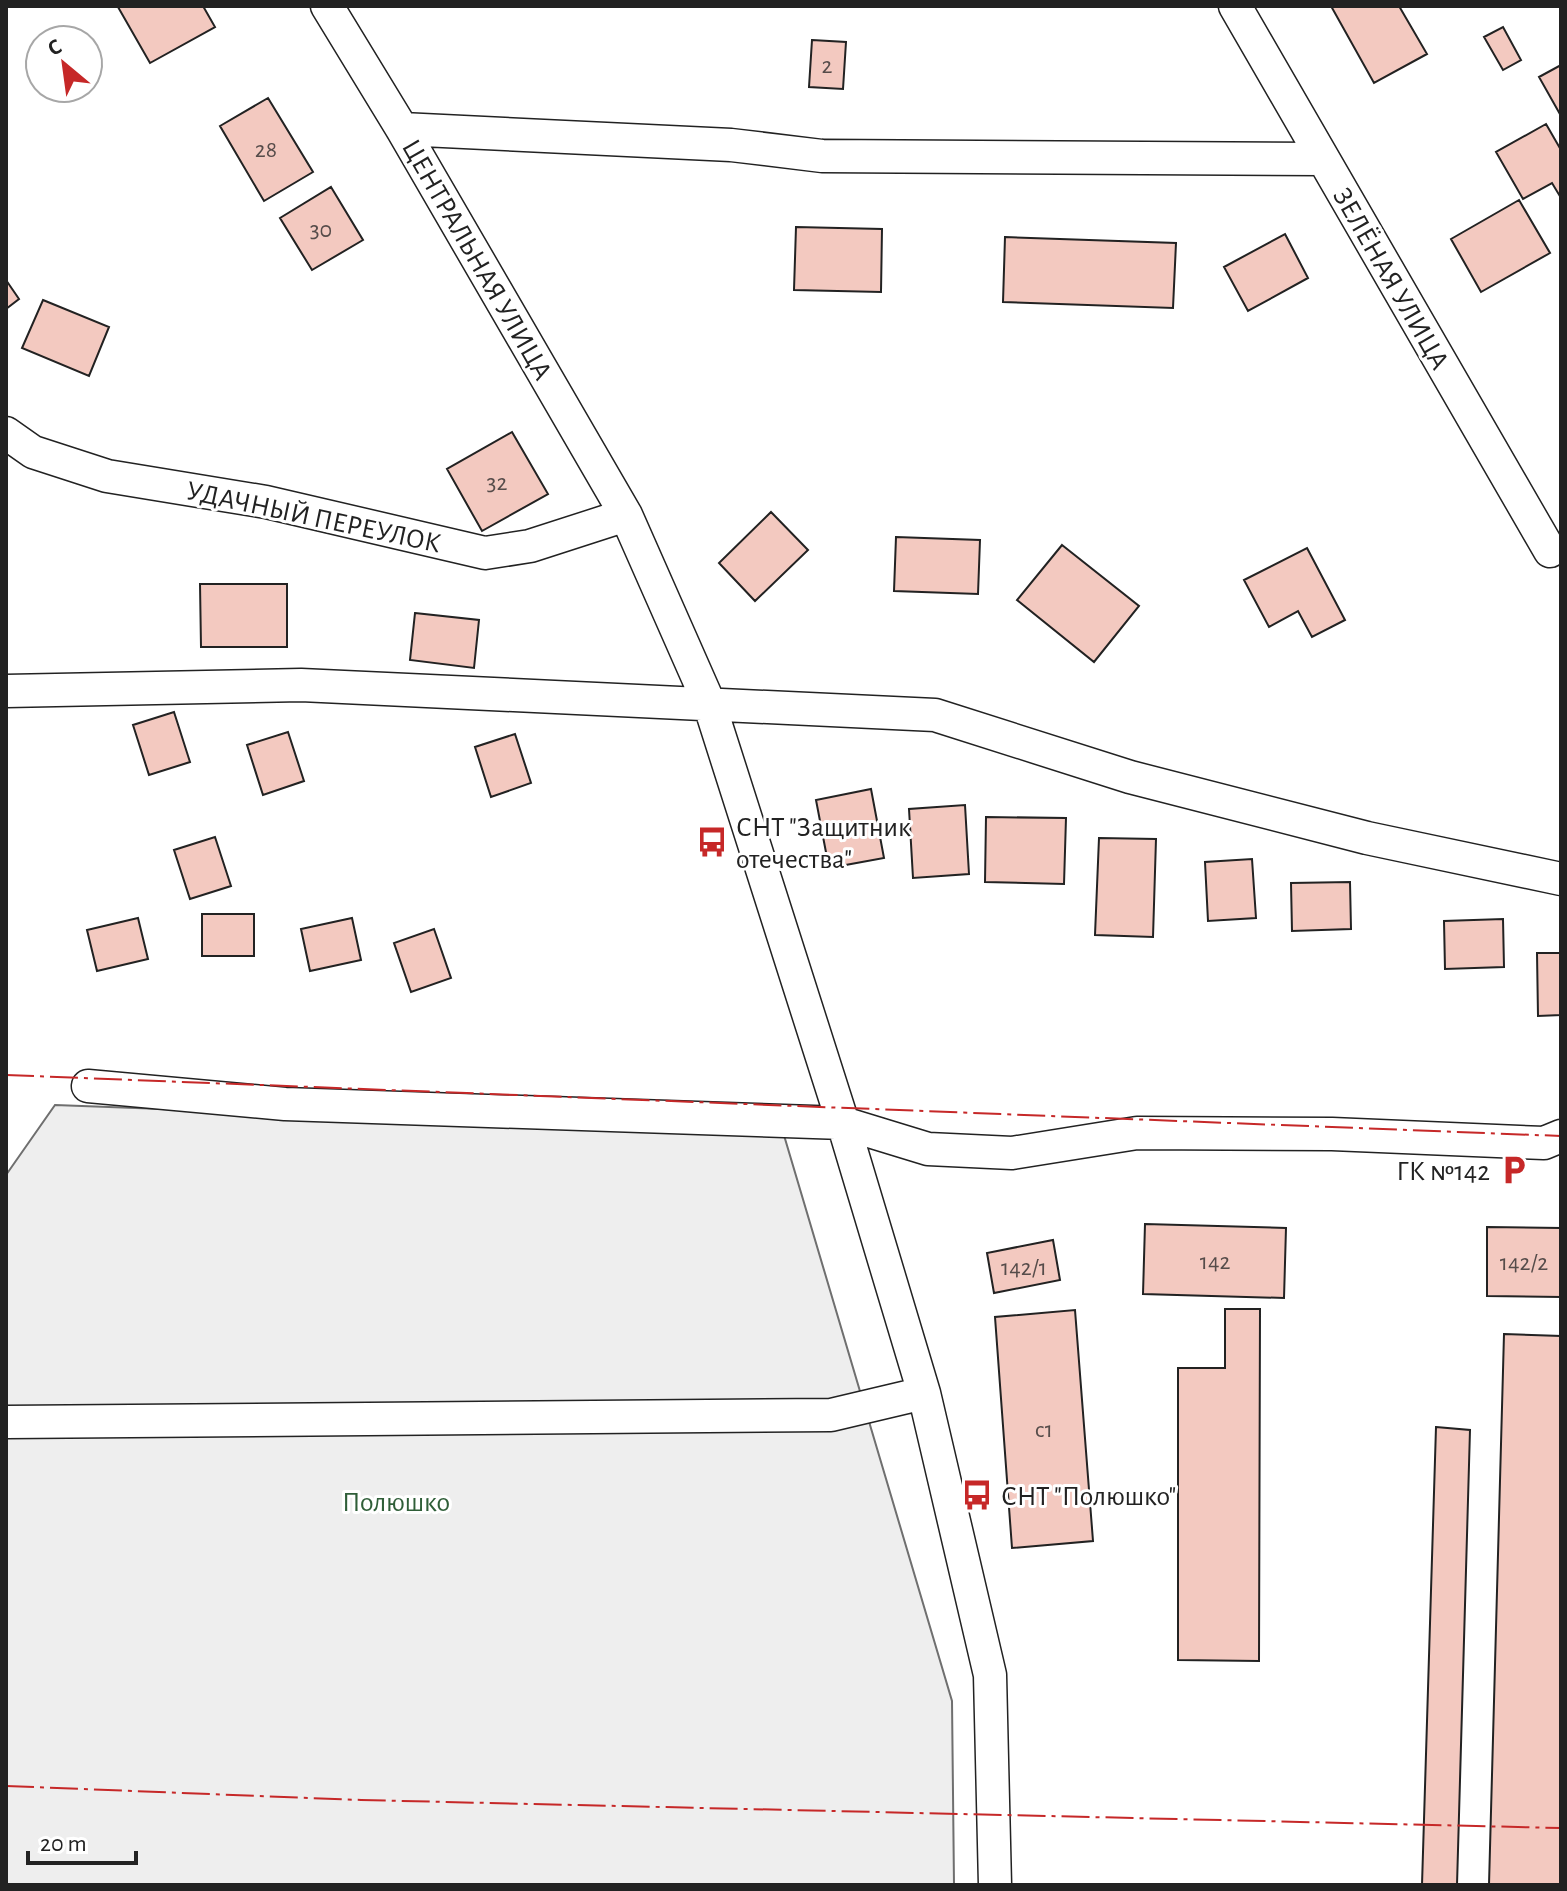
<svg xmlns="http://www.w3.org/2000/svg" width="1567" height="1891" font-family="'Alegreya Sans',sans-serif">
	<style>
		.green { fill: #eee; stroke: #6f6f6f; stroke-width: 2 }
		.building { fill: #f3c9c0; stroke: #222; stroke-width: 2 }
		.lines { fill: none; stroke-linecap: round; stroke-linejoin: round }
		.minor-casing { stroke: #222; stroke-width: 35 }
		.minor { stroke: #fff; stroke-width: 32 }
		.power { stroke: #c62828; stroke-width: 2; stroke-dasharray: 28 6 4 6; stroke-linecap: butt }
		.labels { text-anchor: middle; stroke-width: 6; stroke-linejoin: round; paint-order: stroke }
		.number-label { font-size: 24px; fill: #564c4a }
		.street-label { font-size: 28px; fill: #222; stroke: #fff }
		.poi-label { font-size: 28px; fill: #222; stroke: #fff; text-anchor: start }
		.park-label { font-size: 28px; fill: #2f5e38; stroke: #fff }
	</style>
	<rect width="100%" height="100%" fill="#fff"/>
	<path class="green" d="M55,1105L783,1132L952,1701L954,1885H6V1175Z"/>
	<path class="building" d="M203,6L215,27L150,63L118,7Z
		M1331,6H1399L1427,54L1374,83Z
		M1503,27L1521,60L1503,70L1484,37Z
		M812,40L846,42L843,89L809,87Z
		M1561,65V116L1539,77Z
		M268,98L313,172L264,201L220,126Z
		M1546,124L1561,150V198L1552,183L1523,199L1496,152Z
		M331,187L363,240L312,270L280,218Z
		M1519,200L1550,253L1481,292L1451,239Z
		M796,227L882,229L881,292L794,290Z
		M1285,234L1308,278L1248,311L1224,267Z
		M1005,237L1176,243L1173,308L1003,302Z
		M6,280L19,299L6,309Z
		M43,300L109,327L89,376L22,348Z
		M512,432L548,494L482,531L447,469Z
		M771,512L808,550L755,601L719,563Z
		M896,537L980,540L978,594L894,591Z
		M1062,545L1139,606L1094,662L1017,600Z
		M1307,548L1345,620L1312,637L1298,611L1269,627L1244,580Z
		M200,584H287V647H201Z
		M415,613L479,620L474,668L410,660Z
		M174,712L190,762L149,775L133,725Z
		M288,732L304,781L263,795L247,745Z
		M515,734L531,783L491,797L475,747Z
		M871,789L884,858L829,868L816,800Z
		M965,805L969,874L913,878L909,809Z
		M986,817L1066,818L1064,884L985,882Z
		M215,837L231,886L190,899L174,850Z
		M1099,838L1156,839L1153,937L1095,935Z
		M1252,859L1256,918L1208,921L1205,862Z
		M1350,882L1351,929L1292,931L1291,883Z
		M202,914H254V956H202Z
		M138,918L148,959L97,971L87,930Z
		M352,918L361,960L310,971L301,929Z
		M1503,919L1504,967L1445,969L1444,921Z
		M434,929L451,978L411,992L394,943Z
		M1537,953H1561V1015L1538,1016Z
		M1145,1224L1286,1228L1284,1298L1143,1294Z
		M1487,1227L1561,1228V1297L1487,1296Z
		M1053,1240L1060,1280L994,1293L987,1253Z
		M1225,1309H1260L1259,1661L1178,1660V1368H1225Z
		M1075,1310L1093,1541L1012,1548L995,1317Z
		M1504,1334L1561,1336V1885H1489Z
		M1436,1427L1470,1430L1457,1885H1422Z"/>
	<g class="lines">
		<g class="minor-casing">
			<path id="minor" d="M327,6L402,129L626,515L709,703L843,1123L924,1393L990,1675L995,1885
				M1235,6L1550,551
				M402,129L731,145L822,156L1323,159
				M6,433L33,452L107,476L266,502L485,553L530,546L626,515
				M6,691L301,685L935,715L1130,777L1367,838L1561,879
				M88,1086L285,1104L843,1123L928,1149L1012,1153L1137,1133L1332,1134L1544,1143L1561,1136
				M6,1422L831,1415L924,1393"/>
		</g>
		<use href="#minor" class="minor"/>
		<path class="power" d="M6,1075L1561,1136
			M6,1786L361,1800L1561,1828"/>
	</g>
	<defs>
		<g id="bus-bare" transform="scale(2.4)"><path d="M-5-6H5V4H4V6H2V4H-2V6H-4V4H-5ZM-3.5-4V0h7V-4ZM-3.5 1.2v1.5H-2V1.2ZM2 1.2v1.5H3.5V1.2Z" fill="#c62828" stroke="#fff" stroke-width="2.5" paint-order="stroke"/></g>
		<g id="parking-bare" transform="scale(2.4)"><path d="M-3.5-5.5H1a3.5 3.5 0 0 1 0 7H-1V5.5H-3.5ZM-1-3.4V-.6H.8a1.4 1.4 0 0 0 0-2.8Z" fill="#c62828" stroke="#fff" stroke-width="2.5" paint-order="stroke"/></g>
	</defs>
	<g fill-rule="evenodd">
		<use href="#bus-bare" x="712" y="842"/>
		<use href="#parking-bare" x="1514" y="1170"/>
		<use href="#bus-bare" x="977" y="1495"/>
	</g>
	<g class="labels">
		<g class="number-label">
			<text x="827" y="73">2</text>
			<text x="266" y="157">28</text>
			<text x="321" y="237">30</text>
			<text x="497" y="490">32</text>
			<text x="1215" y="1269">142</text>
			<text x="1524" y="1270">142/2</text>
			<text x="1024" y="1275">142/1</text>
			<text x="1044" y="1437">с1</text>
		</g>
		<g class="street-label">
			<text transform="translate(478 259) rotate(60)" y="10">ЦЕНТРАЛЬНАЯ УЛИЦА</text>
			<text transform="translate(1392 278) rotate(60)" y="10">ЗЕЛЁНАЯ УЛИЦА</text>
			<text transform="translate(314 516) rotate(12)" y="10">УДАЧНЫЙ ПЕРЕУЛОК</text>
		</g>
		<g class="poi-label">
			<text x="736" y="836">СНТ "Защитник<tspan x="736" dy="32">отечества"</tspan></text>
			<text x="1490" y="1180" text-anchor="end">ГК №142</text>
			<text x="1001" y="1505">СНТ "Полюшко"</text>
		</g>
		<g class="park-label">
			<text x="396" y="1511">Полюшко</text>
		</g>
	</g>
	<rect width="1567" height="1891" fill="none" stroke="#222222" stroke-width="16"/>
	<g transform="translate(64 64) rotate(331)"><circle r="38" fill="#ffffff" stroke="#a7a7a7" stroke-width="2"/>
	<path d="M0-6L14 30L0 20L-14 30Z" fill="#c62828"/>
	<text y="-12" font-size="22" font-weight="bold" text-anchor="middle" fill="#222222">С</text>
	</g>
	<path d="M28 1851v12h108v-12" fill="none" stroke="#222222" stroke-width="4"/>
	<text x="40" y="1851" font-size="24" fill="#222222" stroke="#ffffff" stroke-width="6" paint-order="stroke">20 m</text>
</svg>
